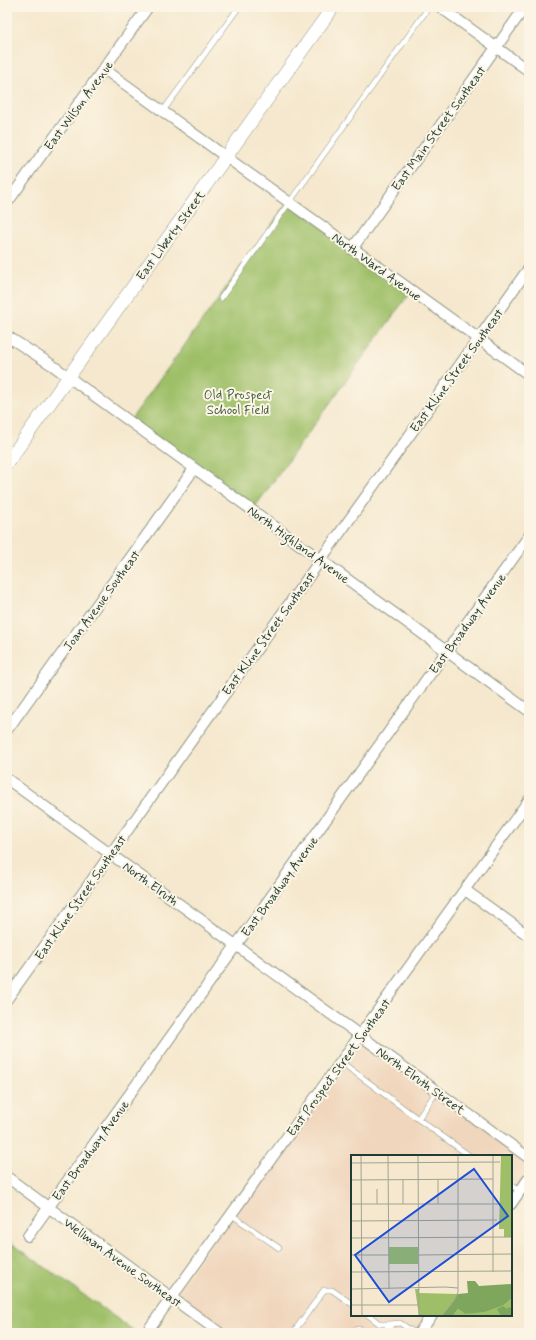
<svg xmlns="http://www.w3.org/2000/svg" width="536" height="1340" font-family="Mynerve,sans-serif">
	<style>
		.built { fill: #f0d6bc }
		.green { fill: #9ebf68; stroke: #5e7e4e }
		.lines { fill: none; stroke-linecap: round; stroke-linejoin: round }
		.service-casing { stroke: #8a9281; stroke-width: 6 }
		.minor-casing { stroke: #8a9281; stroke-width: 12 }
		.tertiary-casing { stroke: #8a9281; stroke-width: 14 }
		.service { stroke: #fff; stroke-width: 5 }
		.minor { stroke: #fff; stroke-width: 10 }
		.tertiary { stroke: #fff; stroke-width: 13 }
		.labels { text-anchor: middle; stroke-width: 4; stroke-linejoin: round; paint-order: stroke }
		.street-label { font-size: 13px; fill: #1f3d34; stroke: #fcf5e5 }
		.park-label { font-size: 13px; fill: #3f5e41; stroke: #fcf5e5 }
		.inset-road { fill: none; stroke: #9fa490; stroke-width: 1 }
		.view { fill: #1d4ed8; fill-opacity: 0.15; stroke: #1d4ed8; stroke-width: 2 }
		.inset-edge { fill: none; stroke: #1f3d34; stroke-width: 2 }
	</style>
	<rect width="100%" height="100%" fill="#fcf5e5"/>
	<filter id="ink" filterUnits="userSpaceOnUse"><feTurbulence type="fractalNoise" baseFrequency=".025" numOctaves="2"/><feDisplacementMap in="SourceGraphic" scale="8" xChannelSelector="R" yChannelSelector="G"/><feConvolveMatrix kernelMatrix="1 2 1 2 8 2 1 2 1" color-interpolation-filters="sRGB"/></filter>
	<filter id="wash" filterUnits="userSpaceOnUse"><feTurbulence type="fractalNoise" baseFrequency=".012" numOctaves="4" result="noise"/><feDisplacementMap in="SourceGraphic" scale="16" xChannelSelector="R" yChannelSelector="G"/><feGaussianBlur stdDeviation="0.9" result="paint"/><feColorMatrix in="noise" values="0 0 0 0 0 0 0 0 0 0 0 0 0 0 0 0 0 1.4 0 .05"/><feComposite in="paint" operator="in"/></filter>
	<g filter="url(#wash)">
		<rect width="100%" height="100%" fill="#f5e8ce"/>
		<path class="built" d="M360,1035L529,1158V1178L511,1204V1156H352V1315H432L419,1333H220L172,1298Z"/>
		<path class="green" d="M288,202L411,291L252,511L129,422Z
			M7,1240L137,1333H7Z"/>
	</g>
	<g filter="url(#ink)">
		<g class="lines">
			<g class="service-casing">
				<path id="service" d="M163,111L239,7
					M221,298L429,7
					M341,1062L418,1119L437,1091
					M418,1119L470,1156
					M511,1185L520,1191
					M232,1215L279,1248
					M368,1315L380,1324H390
					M293,1333L324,1290H332L352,1304
					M352,1333L354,1330L361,1329L366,1333
					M384,1333L390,1324
					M391,1333L390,1324L400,1323L415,1333"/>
			</g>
			<g class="minor-casing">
				<path id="minor" d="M440,7L529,71
					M104,69L529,375
					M7,203L148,7
					M352,249L525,7
					M7,336L52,365L529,711
					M7,730L194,469
					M7,779L529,1158
					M465,890L529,936
					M7,999L529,268
					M7,1177L220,1333
					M511,1204L529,1178
					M28,1236L529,536
					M146,1333L529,800
					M419,1333L432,1315"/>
			</g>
			<g class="tertiary-casing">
				<path id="tertiary" d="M7,463L333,7"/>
			</g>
			<use href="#service" class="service"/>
			<use href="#minor" class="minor"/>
			<use href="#tertiary" class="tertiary"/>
		</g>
	</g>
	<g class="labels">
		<g class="street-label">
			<text transform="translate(78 105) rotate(-54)" y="5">East Wilson Avenue</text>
			<text transform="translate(438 128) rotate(-54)" y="5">East Main Street Southeast</text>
			<text transform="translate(170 235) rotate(-54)" y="5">East Liberty Street</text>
			<text transform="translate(377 266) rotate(36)" y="5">North Ward Avenue</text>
			<text transform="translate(456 370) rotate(-54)" y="5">East Kline Street Southeast</text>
			<text transform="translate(299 544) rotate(36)" y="5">North Highland Avenue</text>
			<text transform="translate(101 600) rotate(-54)" y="5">Joan Avenue Southeast</text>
			<text transform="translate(467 623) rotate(-54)" y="5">East Broadway Avenue</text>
			<text transform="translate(268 633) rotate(-54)" y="5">East Kline Street Southeast</text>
			<text transform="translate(151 883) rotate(36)" y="5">North Elruth</text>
			<text transform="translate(279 886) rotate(-54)" y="5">East Broadway Avenue</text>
			<text transform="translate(80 897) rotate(-55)" y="5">East Kline Street Southeast</text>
			<text transform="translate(338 1067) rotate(-54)" y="5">East Prospect Street Southeast</text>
			<text transform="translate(421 1080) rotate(36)" y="5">North Elruth Street</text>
			<text transform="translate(90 1150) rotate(-54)" y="5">East Broadway Avenue</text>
			<text transform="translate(123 1262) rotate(36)" y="5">Wellman Avenue Southeast</text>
		</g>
		<g class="park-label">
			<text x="238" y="399">Old Prospect<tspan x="238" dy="15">School Field</tspan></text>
		</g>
	</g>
	<g transform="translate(351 1155)">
		<rect width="161" height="161" fill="#f5e8ce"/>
		<path d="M150,0H161V87V82H153V74H148ZM38,92H67V109H38ZM64,134H68V138L107,139L91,161H68ZM161,143V161H102L107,154L114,159L153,150Z" fill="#9ebf68"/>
		<path d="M116,126H124L128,131L161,129V143L153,150L133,157L114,159L107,154L102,161H91L107,139L117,138ZM152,151L156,154L158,152L161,154V161H150L146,154Z" fill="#7ea65c"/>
		<path class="inset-road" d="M10,0L11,161M37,0L38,134M67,0L68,161M0,8L149,7M0,25L142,24M52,25V49M0,49H149M26,49V34M87,49V25M0,66L146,65M0,83L161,82M0,100H38M67,100L161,99M0,117L161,116M142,117V0M0,134L94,132L107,133M0,150H68M91,161L103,146L107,137V0"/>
		<path class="view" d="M123,14L157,61L38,147L4,100Z"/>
		<rect width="161" height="161" class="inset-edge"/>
	</g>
	<rect width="536" height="1340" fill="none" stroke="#fcf5e5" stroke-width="24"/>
</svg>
